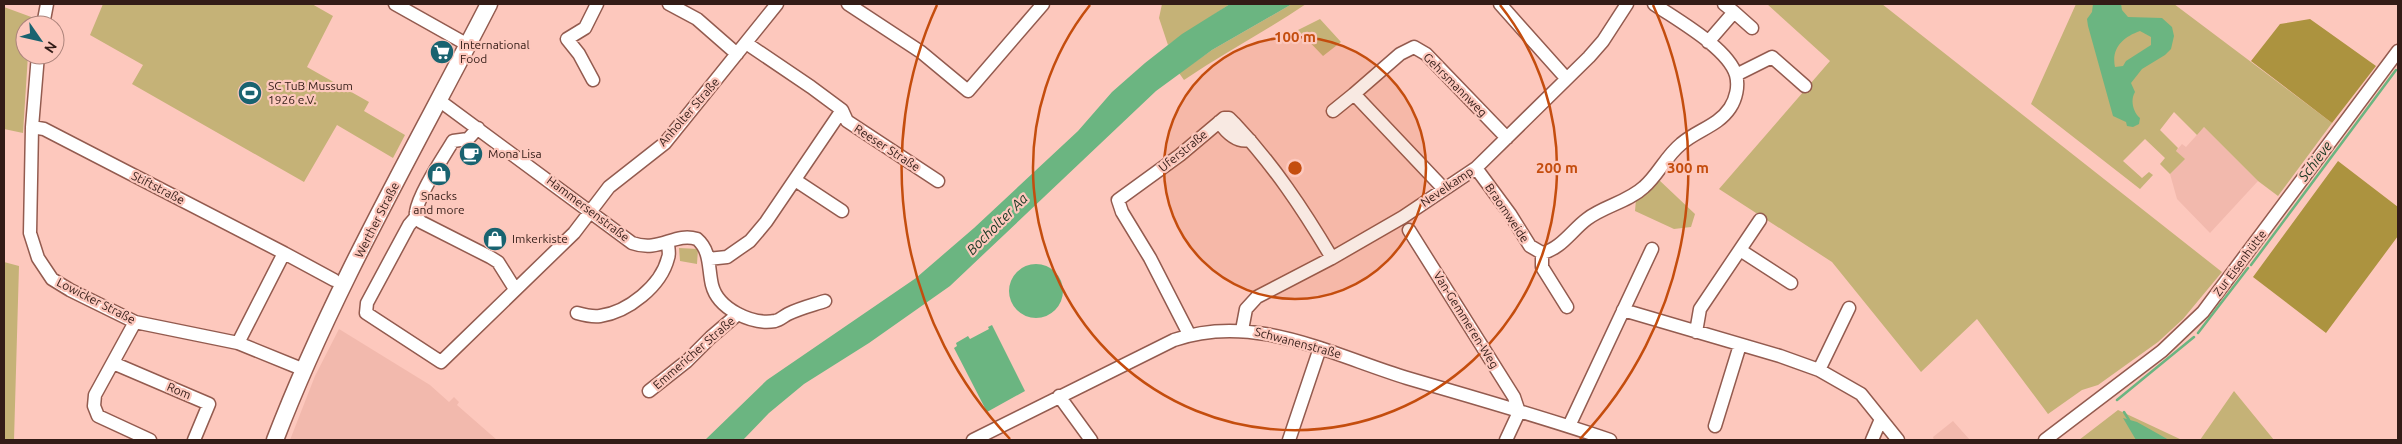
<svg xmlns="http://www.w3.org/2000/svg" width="2402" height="444" font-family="Ubuntu,sans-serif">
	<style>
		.built { fill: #f2b9ad }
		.green { fill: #c5b277 }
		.forest { fill: #ac933f }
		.water { fill: #6bb581; fill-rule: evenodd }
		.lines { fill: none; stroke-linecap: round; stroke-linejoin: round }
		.stream { stroke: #6bb581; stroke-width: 2.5 }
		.minor-casing { stroke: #935b4f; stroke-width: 15 }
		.major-casing { stroke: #935b4f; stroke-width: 19 }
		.minor { stroke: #fff; stroke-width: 12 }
		.major { stroke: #fff; stroke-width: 16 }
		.ring { fill: none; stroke: #c44d0e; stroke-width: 2.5 }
		.labels { text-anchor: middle; stroke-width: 4.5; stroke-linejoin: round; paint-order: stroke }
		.poi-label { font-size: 12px; fill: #331c17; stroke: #fdc8bd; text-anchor: start }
		.street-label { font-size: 12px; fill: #331c17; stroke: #fdc8bd }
		.water-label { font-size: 14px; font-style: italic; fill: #153520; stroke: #fdc8bd }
		.centre { fill: #c44d0e; stroke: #fdc8bd; stroke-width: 2.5 }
		.ring-label { font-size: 15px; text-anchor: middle; font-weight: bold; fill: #c44d0e; stroke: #fdc8bd; stroke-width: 4.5; stroke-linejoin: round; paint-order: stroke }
	</style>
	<rect width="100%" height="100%" fill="#fdc8bd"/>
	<path class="built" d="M2204,127L2258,181L2210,233L2177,199L2170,174L2184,159L2176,151L2182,144L2186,147Z
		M339,329L430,385L449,402L454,397L459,402L457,405L497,440H290L315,376Z
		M1953,421L1970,440H1934L1933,437Z"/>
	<path class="green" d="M103,4H312L333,16L307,67L369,102L364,111L405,135L393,158L337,125L304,182L132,84L143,65L90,35Z
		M1162,4H1230L1168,45L1159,18Z
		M1292,4H1306C1266,31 1224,53 1184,80L1179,73L1212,50Z
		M1767,4H1882L2222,272L2183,319L2158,342L2098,385L2082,390L2048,414L1977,319L1921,372L1832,262L1719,189L1830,61Z
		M2076,4H2174L2332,123L2278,196L2258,181L2204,127L2197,135L2174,112L2160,130L2178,148L2176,151L2185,159L2170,174L2160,164L2165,158L2145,139L2123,161L2142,178L2149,172L2153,175L2140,189L2031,104Z
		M4,7L34,18L33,25H25V55H28L23,133L4,129Z
		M1320,19L1341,42L1323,56L1298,30Z
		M1658,179L1695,214L1691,227L1674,229L1635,211L1636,199Z
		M679,248L698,249L697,264L680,261Z
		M4,262L19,266L14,440H4Z
		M2234,391L2274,440H2200Z
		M2118,410L2182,440H2079Z"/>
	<path class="forest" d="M2310,19L2376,66L2332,123L2251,61L2280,24Z
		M2338,161L2398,207V236L2326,333L2253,277Z"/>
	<path class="water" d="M1230,4H1292L1212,50L1156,91L950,286L869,343L804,384L769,413L743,440H705L767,380L916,278L974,228L1078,131L1112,92L1145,63L1182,34Z
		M2093,4H2121L2122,10L2128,17L2162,18L2172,27L2174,36L2171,49L2165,55L2142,69L2131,83L2135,92C2130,100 2133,112 2140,118L2139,124L2133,127L2127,126L2126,122L2113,116L2088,26L2087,19L2092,12ZM2140,31L2151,37V45L2126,61L2123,66L2115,67C2111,48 2123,37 2140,31Z
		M1009 291a27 27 0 1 1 54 0a27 27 0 1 1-54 0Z
		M992,325L1025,391L987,412L954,348L957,346L956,343L968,336L970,339L989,329L988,327Z
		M2123,418L2137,422L2169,440H2136Z"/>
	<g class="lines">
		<path class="stream" d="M2251,265L2396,70
			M2198,333L2248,268
			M2117,400L2194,337
			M2124,412L2129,420"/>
		<g class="minor-casing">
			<path id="minor" d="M395,4L468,45
				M669,4L697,19L737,54
				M848,4L921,52L968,91L1043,4
				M1500,4L1566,78
				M1724,4L1734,12
				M43,25L47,4
				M1708,42L1734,12L1752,28
				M38,55L32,127L30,233L38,258L52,279L70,290L135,322L238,343L302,369
				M1736,75L1772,57L1805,86
				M593,80L579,54L567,39L585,28L597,4
				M440,101L632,243C660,253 674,232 697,239C711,251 708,268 712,285C718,309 752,325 775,321C780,320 784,316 788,314C800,308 813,305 825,301
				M842,110L847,121L938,181
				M1333,111L1354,94
				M1219,122C1226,132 1237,143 1250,140
				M32,127L44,129L284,253L238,343
				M478,128L468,139L453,141C443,158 419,193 416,212C415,217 418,219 421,222L490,257L498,262L515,289
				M1476,168L1510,214L1530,246L1542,253C1561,249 1572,230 1587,219C1604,206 1628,202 1644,187C1658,175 1666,156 1681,144C1697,130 1718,126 1730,108C1736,99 1739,86 1736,75C1728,48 1677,20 1654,4
				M795,180L842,211
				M1444,189L1354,94L1400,54L1414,47L1426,54L1507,138
				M416,217L409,225L367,303L366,313L441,362L574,233L609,187L665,143L777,4
				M1409,230L1514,397L1519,412
				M1740,250L1791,283
				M284,253L334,280
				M1542,253V267L1567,307
				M708,259L727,257L750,241L766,222L842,110L811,87L746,43
				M1623,310L1780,356L1819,370L1861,394L1898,440
				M577,313C584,315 593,317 600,316C628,312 661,286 668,258C670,254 668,248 668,243
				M135,322L95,395L94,406L98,416L150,440
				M1242,330L1246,309L1257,297L1332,258L1403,217L1476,168L1589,57L1603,41L1627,4
				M1696,332L1700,309L1760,220
				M1189,334L1150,258L1122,212L1118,200L1180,155L1224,118H1229L1234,123C1273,164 1303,209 1332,258
				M113,363L209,404L194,440
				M1819,370L1849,308
				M649,391L687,361L711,337L738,314
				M1059,396L1091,440
				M1569,426L1652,249
				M1715,426L1740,345
				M973,440L1174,340C1254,312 1332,355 1407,378C1475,398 1543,417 1610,440
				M1289,440L1320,348
				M1506,440L1519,412
				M1872,440L1881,419
				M2045,440L2162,351L2203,312L2398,51"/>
		</g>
		<g class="major-casing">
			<path id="major" d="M275,440C333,289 415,148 489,4"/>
		</g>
		<use href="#minor" class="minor"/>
		<use href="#major" class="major"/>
	</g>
	<circle cx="1295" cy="168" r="131" fill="#c44d0e" fill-opacity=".12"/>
	<g class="ring">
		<circle cx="1295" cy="168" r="131"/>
		<path d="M1500 5A262 262 0 1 1 1090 5"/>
		<path d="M1010 439A393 393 0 0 1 937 5M1653 5A393 393 0 0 1 1580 439"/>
	</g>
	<defs>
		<g id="supermarket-disc" transform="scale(1.25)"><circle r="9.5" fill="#196370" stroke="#fdc8bd"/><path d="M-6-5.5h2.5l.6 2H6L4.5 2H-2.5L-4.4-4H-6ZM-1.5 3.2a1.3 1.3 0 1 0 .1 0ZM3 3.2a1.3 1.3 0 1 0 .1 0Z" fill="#fff"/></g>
		<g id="stadium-disc" transform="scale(1.25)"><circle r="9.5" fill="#196370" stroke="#fdc8bd"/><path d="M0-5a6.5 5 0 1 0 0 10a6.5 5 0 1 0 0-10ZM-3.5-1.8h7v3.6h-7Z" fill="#fff"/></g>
		<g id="cafe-disc" transform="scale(1.25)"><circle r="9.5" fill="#196370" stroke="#fdc8bd"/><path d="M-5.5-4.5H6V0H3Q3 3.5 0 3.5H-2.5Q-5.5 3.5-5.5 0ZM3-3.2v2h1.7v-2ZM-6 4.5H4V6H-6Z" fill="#fff"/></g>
		<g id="shop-disc" transform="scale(1.25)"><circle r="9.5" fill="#196370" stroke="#fdc8bd"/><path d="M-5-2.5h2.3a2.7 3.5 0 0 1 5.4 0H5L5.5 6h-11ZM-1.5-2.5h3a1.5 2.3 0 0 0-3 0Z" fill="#fff"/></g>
	</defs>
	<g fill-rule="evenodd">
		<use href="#supermarket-disc" x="442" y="52"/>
		<use href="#stadium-disc" x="250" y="93"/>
		<use href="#cafe-disc" x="471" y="154"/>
		<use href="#shop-disc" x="439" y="174"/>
		<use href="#shop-disc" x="495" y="239"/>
	</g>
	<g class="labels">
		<g class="poi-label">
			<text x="460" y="49">International<tspan x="460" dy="14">Food</tspan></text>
			<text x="268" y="90">SC TuB Mussum<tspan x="268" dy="14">1926 e.V.</tspan></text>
			<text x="488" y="158">Mona Lisa</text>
			<text x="439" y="200" text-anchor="middle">Snacks<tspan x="439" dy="14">and more</tspan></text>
			<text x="512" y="243">Imkerkiste</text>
		</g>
		<g class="street-label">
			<text transform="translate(1455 85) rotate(45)" y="4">Gehrsmannweg</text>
			<text transform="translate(689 112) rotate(-49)" y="4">Anholter Straße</text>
			<text transform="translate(887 148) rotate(33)" y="4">Reeser Straße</text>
			<text transform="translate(1183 151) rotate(-39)" y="4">Uferstraße</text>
			<text transform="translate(1447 187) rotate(-34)" y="4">Nevelkamp</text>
			<text transform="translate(158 188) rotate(27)" y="4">Stiftstraße</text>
			<text transform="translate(588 209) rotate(37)" y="4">Hammersenstraße</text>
			<text transform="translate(1507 213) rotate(56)" y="4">Braomweide</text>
			<text transform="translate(377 220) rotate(-63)" y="4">Werther Straße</text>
			<text transform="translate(2240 263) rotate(-53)" y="4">Zur Eisenhütte</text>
			<text transform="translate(96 301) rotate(27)" y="4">Lowicker Straße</text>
			<text transform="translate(1466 320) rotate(58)" y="4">Van-Gemmeren-Weg</text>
			<text transform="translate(1298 343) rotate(15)" y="4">Schwanenstraße</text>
			<text transform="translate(694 353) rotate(-41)" y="4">Emmericher Straße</text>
			<text transform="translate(179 391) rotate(23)" y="4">Rom</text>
		</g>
		<g class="water-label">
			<text transform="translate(2315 161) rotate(-53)" y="5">Schieve</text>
			<text transform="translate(997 224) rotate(-45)" y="5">Bocholter Aa</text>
		</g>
	</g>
	<circle cx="1295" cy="168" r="8" class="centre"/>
	<g class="ring-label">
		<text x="1295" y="42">100 m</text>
		<text x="1557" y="173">200 m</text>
		<text x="1688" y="173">300 m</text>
	</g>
	<rect width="2402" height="444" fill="none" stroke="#331c17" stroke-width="10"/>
	<g transform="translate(40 40) rotate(124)"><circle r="24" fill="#fdc8bd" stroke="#ac837b"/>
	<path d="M0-4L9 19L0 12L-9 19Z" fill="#196370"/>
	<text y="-8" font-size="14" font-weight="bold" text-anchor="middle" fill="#331c17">N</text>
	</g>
</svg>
